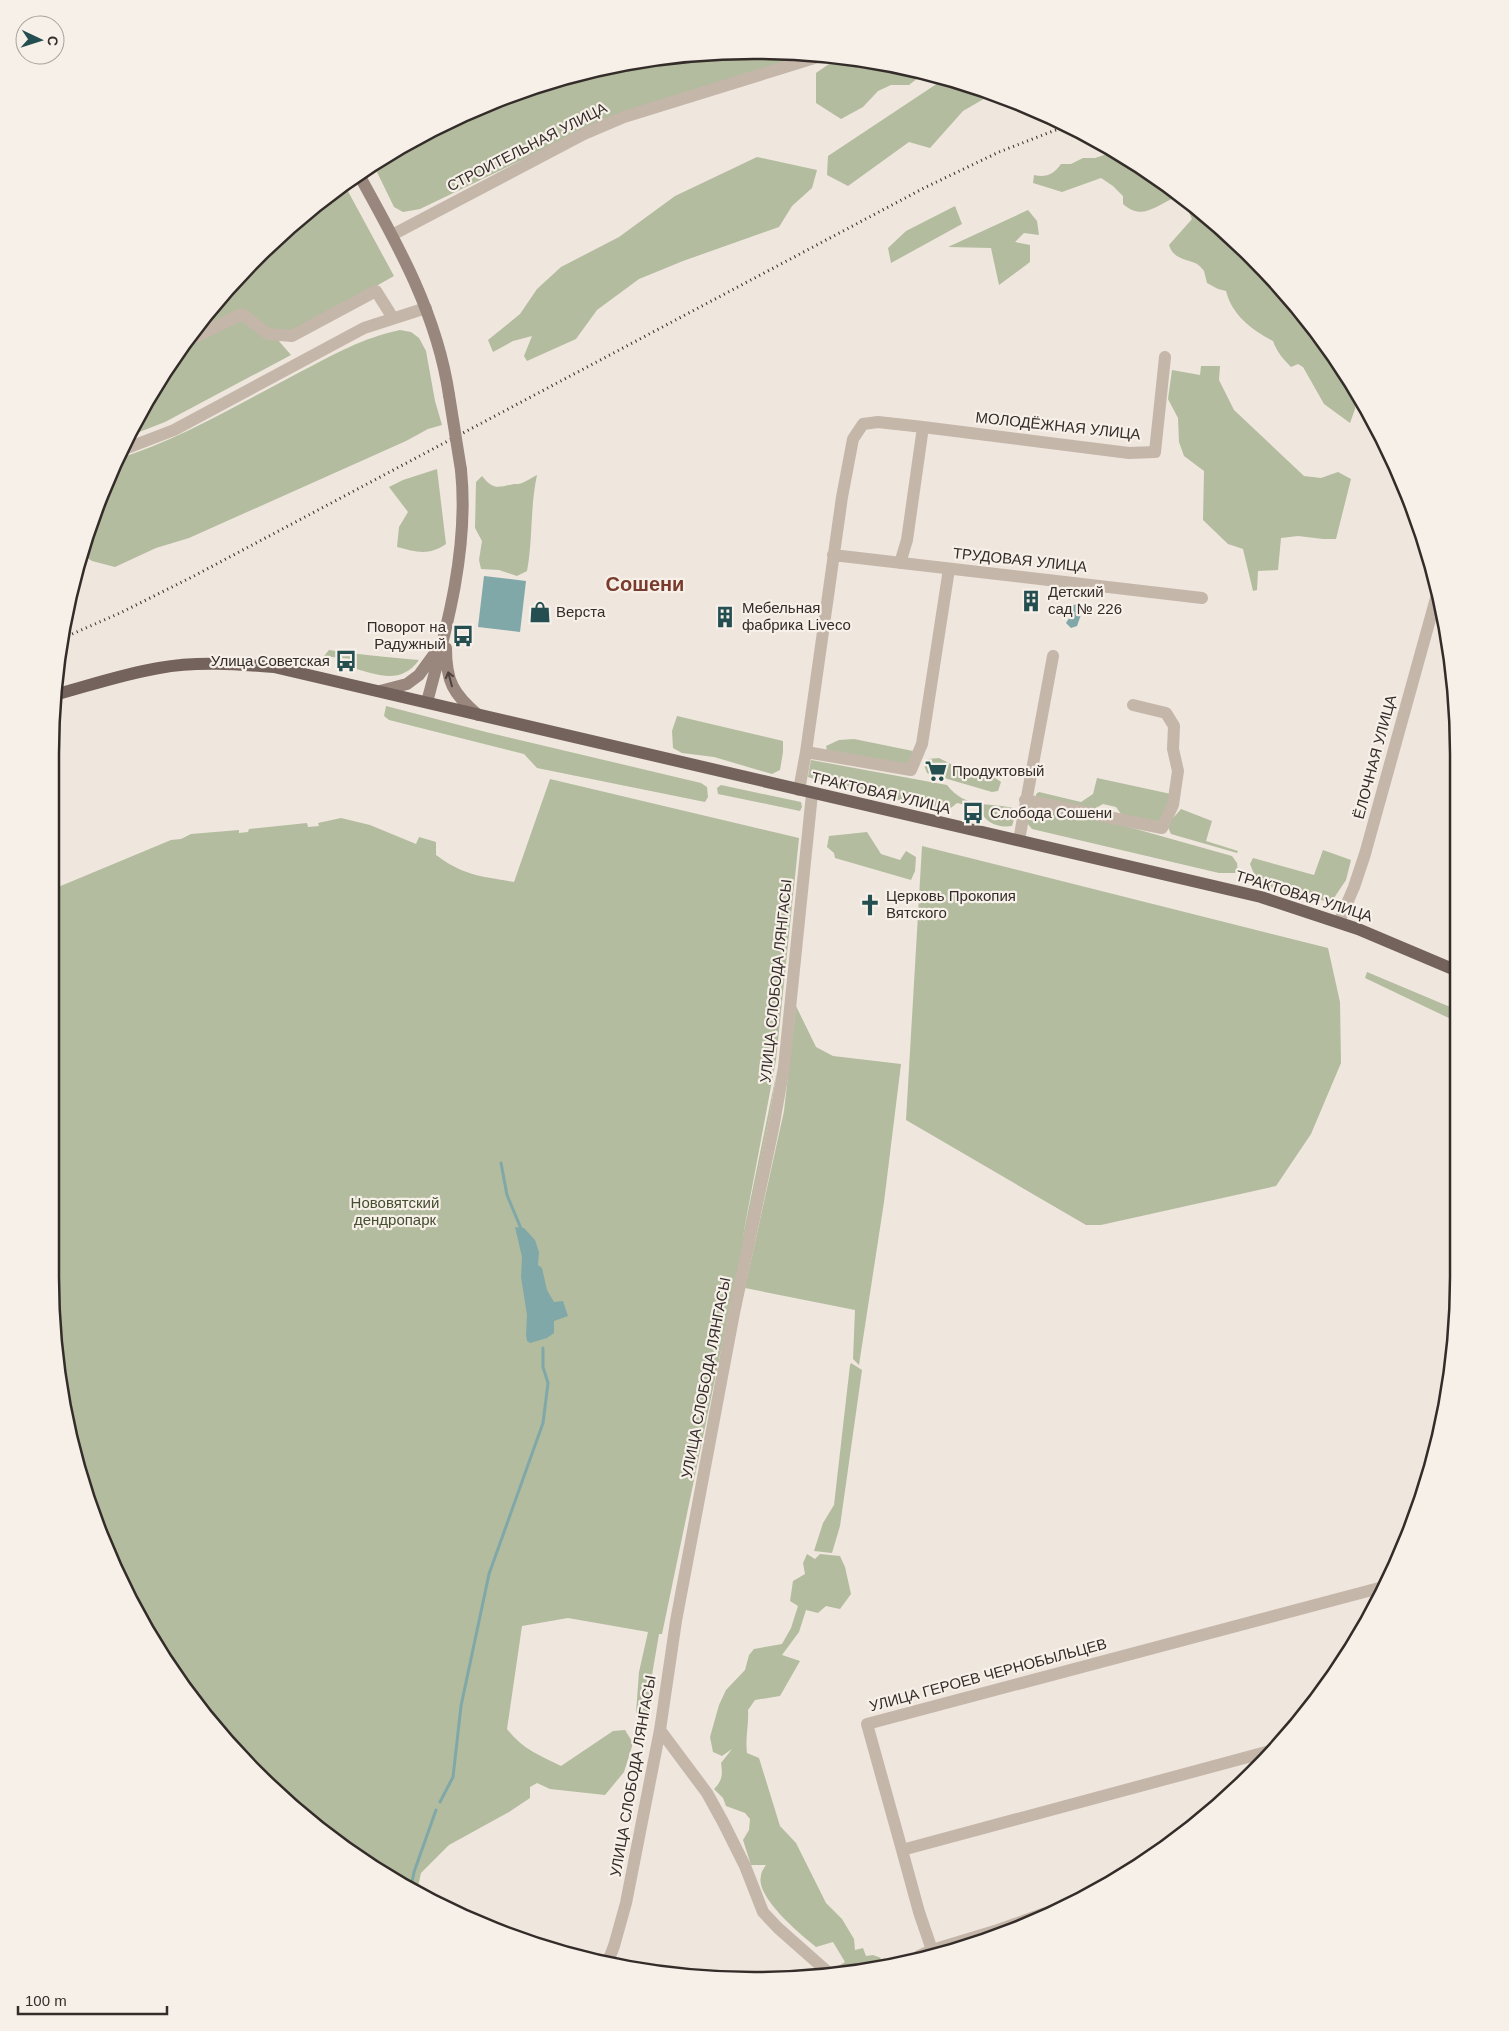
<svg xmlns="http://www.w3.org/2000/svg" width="1509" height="2031" font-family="Helvetica,sans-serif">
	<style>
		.green { fill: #b3bc9f }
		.water { fill: #80a8a8 }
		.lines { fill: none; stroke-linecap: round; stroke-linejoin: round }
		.stream { stroke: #80a8a8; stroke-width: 3 }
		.minor { stroke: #c5b6aa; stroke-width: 12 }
		.tertiary { stroke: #c5b6aa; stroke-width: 12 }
		.secondary { stroke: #99867c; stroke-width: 12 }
		.primary { stroke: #74635c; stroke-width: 12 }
		.rail { stroke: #342c29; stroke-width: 3; stroke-dasharray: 1 4; stroke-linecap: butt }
		.secondary-bridge { stroke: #99867c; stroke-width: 12 }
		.oneway { stroke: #4d423e }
		.labels { text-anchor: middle; stroke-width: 4.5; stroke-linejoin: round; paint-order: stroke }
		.street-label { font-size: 15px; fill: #342c29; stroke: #f7f0e9 }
		.poi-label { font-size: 15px; fill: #342c29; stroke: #f7f0e9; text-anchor: start }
		.park-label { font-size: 15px; fill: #444f30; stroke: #f7f0e9 }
		.district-label { font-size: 20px; font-weight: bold; fill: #793c2c; stroke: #f7f0e9 }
		.rim { fill: none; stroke: #342c29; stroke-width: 2.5 }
	</style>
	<rect width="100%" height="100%" fill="#efe6dd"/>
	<path class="green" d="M709,51L813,55L616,115L420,209L403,212L394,207L374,166L443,123L572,74Z
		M860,59L923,74L909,85H891L878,91L863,107L841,119L816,103V73L829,64Z
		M947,80L981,87L994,93L963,111L930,148L909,142L848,186L827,175L828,156L938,83Z
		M1116,151L1219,225L1314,326L1356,400L1355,409L1350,423L1324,404L1303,367L1298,364L1291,367C1283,359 1277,352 1273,341C1252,330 1232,315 1226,291L1218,289L1207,283L1204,271C1202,268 1198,264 1195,263C1184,259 1173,258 1169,245L1192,219L1186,206L1174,198C1155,206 1142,221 1123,204V196L1113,186L1101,178L1062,192L1033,183L1034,175C1046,178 1054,174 1061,164H1071L1083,158H1095Z
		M757,157L817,170L812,188L792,206L779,227L683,261L639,279L597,310L576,339L527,361L524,356L532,336L513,341L493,352L488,340L520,314L537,289L561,267L619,237L675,196Z
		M344,184L394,276L300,329L272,333L291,355L165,422L129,436L169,363L256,257L326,195Z
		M955,206L962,224L891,263L888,248L906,231Z
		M1028,210L1037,221L1039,235L1024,233L1015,242L1030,245V262L999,285L991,248L948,247Z
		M400,330L411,332L419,338L426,351L435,401L442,425L428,429L406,441L189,538L156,548L115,567L92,561L80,553L104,485L117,459C182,439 242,402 302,371C337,353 360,339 400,330Z
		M1201,366H1220L1219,380L1234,410L1304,476L1321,478L1338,472L1351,479L1336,539H1323L1298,536L1281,538L1278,570L1258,571L1257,590L1253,591L1243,549L1228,544L1203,520L1204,471L1184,456L1179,442L1178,418L1168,399L1172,370L1200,375Z
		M437,469L446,544C429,556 416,552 397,547L399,527L408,512L389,487L403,480Z
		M537,475C530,507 533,539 527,571L517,576L499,570L481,569L479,560L482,541L475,528L476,482L482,476C494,491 498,487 514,484C516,484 521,484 522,483C527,481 531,478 537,475Z
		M329,650C359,655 389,657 419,660C399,687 375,673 348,667L350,659L324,656Z
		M386,706L486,732L701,783L707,787L708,797L705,802L537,768L524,754L389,720L384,716Z
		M677,716L783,741V752L780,770L772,774L714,757L682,753L673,748L672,731Z
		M854,739L913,751L907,766L828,755L826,746L839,740Z
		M939,758L974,776C986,774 991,774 1001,782L998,791L992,792L927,773L924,765L928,759Z
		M811,760L947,785C966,809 987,802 1013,808L1015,816L1012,826C997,828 985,823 979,808L957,803L946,812C916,805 887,797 857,788C841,784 825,783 808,777Z
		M1097,778L1171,794L1164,821L1154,823L1121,814L1116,807L1103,804L1094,809L1036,798V794L1039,792L1081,802L1093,794Z
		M550,779L799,838L776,1060L742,1241L777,1070L768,1124L662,1634H659L652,1675L649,1713L644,1717L636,1713L639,1672L648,1632L568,1618L522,1626L507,1729C521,1748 540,1756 561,1766L613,1731L625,1730L633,1743L624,1772L605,1795L550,1789L537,1783L530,1787V1798L509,1812L449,1845L421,1873L417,1891L290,1806L196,1706L145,1629L74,1459L50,1276L51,890L171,840L181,839L191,834L239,830V833L248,832L249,829L307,823L308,827L319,826L318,823L341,818L370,825L416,844L419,837L436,842V855C464,876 481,876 514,882Z
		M721,785L801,802L802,807L800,811L718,794L717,788Z
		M1181,809L1212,821L1206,841L1238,851L1237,853L1171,834L1167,825Z
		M1040,810L1060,811L1118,824L1232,856L1237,863L1238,873H1219L1032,829L1027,823L1028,814Z
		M867,832L881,854L900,860L906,851L916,857L915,871L911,880L835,858L834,853L827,847L829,836Z
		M922,846L1328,948L1340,1002L1341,1063L1311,1134L1276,1186L1101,1225H1086L906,1120Z
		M1323,850L1351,860L1346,880L1334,898L1325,901L1273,888L1257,881L1250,864L1253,858L1314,875Z
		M1367,972L1455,1009V1021L1365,978Z
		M796,1006L816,1047L833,1056L901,1064L884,1202L859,1365L853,1359L855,1310L745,1288L784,1111Z
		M851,1363L862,1370L840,1526L832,1553L814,1551L823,1523L834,1505L850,1365Z
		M807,1554L815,1559L820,1554L840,1556L845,1567L851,1594L840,1609L826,1606L818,1613L806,1610L799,1632L782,1655L800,1661L780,1696L755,1700L748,1710C749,1725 745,1738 747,1753L759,1758L780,1826L796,1843L826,1903L842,1919L854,1939L855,1950L863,1948L866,1956L873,1955L881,1958L876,1964L858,1968H835L845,1962L833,1942L816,1947C801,1935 755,1897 761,1876C761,1872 764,1868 766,1865H751L743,1840L749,1830L750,1819L745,1813L726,1806L723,1798L714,1789C722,1781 723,1775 721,1763L732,1749L722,1756L713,1752L710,1737L719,1705L726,1690L745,1670L749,1655L754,1649L782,1644L791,1628L798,1606L790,1601L793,1581L805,1574L803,1563Z"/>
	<path class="water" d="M484,576L526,581L520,632L478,627Z
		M1078,603L1083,609L1077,626L1071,628L1066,623L1073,612L1072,606Z
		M515,1227L524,1228L535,1240L539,1252L538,1265L542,1268L547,1290L554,1302L563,1301L568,1316L554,1321V1333L547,1338L530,1343L527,1341L526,1335L527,1315L521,1277L522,1257Z"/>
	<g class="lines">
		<path class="stream" d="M501,1163L507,1195L522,1231
			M440,1802L453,1777L461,1706L489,1574L543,1423L548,1383L543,1367V1348
			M411,1887L414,1872L436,1810"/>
		<path class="minor" d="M392,235L584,134L624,117L824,55
			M187,341L242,314L268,334L292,336L376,291L393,318
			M833,555L1202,598
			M900,563L907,540L923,427
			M806,752L842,497L853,439L863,424L878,422L923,427L1129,453L1155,452L1165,357
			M799,790L806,752L911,770L922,744L949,569
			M1025,800L1162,828L1173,805L1178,771L1173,749L1174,726L1166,713L1133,705
			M1019,840L1053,656
			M1339,922L1354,887L1365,854L1436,598
			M660,1730L707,1793L723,1822L745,1866L763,1912L778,1928L830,1974
			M1274,1750L902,1850L867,1724L1383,1587
			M902,1850L919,1912L932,1950
			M919,1956L932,1950L998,1930L1062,1907
			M607,1964L614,1946L626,1903L660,1730L676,1621L734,1313L773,1129L784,1067L812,794"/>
		<path class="tertiary" d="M122,450L174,430L364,328L426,308"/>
		<path class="secondary" d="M359,175C398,245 437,314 449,395
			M446,648C446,681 453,694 478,715
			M380,691L407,684L419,675L438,649
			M427,702C447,628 469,548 461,470"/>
		<path class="primary" d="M54,695C88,686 123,674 159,668C196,661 236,664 274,667L1261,897L1358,929L1455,970"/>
		<path class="rail" d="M63,638L120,613L192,577L924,188L999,152L1066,126"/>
		<path class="secondary-bridge" d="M449,395L461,470"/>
	</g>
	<defs><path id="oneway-shaft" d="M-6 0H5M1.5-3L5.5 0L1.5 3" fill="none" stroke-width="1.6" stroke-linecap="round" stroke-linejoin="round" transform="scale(1.25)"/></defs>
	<use class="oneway" href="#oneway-shaft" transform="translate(450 679) rotate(-105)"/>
	<defs>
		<g id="building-bare" transform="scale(1.725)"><path d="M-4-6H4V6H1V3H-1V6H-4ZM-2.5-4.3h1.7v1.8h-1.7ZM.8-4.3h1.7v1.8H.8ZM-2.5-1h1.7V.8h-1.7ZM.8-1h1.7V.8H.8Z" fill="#244e50" stroke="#f7f0e9" stroke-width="2.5" paint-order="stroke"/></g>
		<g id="shop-bare" transform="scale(1.725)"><path d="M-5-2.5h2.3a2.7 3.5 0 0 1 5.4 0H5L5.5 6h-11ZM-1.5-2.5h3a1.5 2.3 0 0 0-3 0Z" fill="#244e50" stroke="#f7f0e9" stroke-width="2.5" paint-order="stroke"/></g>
		<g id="bus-bare" transform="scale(1.725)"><path d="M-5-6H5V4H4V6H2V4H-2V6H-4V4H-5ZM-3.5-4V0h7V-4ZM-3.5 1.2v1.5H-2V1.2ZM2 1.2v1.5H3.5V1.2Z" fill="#244e50" stroke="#f7f0e9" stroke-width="2.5" paint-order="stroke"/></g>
		<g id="supermarket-bare" transform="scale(1.725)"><path d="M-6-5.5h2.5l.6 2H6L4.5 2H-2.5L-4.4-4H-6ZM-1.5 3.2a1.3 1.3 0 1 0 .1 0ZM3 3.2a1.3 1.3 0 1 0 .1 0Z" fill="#244e50" stroke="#f7f0e9" stroke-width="2.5" paint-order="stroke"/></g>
		<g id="church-bare" transform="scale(1.725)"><path d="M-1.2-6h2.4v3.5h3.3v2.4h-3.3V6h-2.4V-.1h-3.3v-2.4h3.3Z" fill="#244e50" stroke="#f7f0e9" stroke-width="2.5" paint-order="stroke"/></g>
	</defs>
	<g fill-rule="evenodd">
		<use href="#building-bare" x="1031" y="601"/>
		<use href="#shop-bare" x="540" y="612"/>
		<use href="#building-bare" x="725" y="617"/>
		<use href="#bus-bare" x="463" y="636"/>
		<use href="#bus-bare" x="346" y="661"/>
		<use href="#supermarket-bare" x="936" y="771"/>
		<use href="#bus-bare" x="973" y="813"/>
		<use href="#church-bare" x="870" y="905"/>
	</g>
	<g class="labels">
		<g class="street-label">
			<text transform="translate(527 147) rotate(-27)" y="5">СТРОИТЕЛЬНАЯ УЛИЦА</text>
			<text transform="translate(1058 426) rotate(6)" y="5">МОЛОДЁЖНАЯ УЛИЦА</text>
			<text transform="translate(1020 560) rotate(6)" y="5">ТРУДОВАЯ УЛИЦА</text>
			<text transform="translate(1375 757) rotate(-75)" y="5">ЁЛОЧНАЯ УЛИЦА</text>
			<text transform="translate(881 793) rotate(13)" y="5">ТРАКТОВАЯ УЛИЦА</text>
			<text transform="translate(1304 896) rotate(17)" y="5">ТРАКТОВАЯ УЛИЦА</text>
			<text transform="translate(776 981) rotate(-84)" y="5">УЛИЦА СЛОБОДА ЛЯНГАСЫ</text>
			<text transform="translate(706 1378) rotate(-79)" y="5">УЛИЦА СЛОБОДА ЛЯНГАСЫ</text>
			<text transform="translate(988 1675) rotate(-15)" y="5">УЛИЦА ГЕРОЕВ ЧЕРНОБЫЛЬЦЕВ</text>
			<text transform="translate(633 1776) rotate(-80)" y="5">УЛИЦА СЛОБОДА ЛЯНГАСЫ</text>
		</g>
		<g class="poi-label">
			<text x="1048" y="597">Детский<tspan x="1048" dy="17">сад № 226</tspan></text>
			<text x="742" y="613">Мебельная<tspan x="742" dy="17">фабрика Liveco</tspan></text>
			<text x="556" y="617">Верста</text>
			<text x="446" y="632" text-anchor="end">Поворот на<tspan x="446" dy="17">Радужный</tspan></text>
			<text x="330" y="666" text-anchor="end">Улица Советская</text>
			<text x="952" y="776">Продуктовый</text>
			<text x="990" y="818">Слобода Сошени</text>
			<text x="886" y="901">Церковь Прокопия<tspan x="886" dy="17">Вятского</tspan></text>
		</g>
		<g class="park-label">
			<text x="395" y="1208">Нововятский<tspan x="395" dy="17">дендропарк</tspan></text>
		</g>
		<g class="district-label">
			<text x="645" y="591">Сошени</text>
		</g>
	</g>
	<path d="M0 0H1509V2031H0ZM754 59H755A695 695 0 0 1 1450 754V1277A695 695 0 0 1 755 1972H754A695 695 0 0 1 59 1277V754A695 695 0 0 1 754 59Z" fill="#f7f0e9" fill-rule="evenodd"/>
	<path class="rim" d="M754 59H755A695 695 0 0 1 1450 754V1277A695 695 0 0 1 755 1972H754A695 695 0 0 1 59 1277V754A695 695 0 0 1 754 59Z"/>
	<g transform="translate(40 40) rotate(94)"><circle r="24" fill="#f7f0e9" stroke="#a9a29c"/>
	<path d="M0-4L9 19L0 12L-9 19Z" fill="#244e50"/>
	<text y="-8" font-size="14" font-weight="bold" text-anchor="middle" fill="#342c29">С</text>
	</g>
	<path d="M18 2006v8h149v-8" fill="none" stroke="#342c29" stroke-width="2.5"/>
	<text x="25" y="2006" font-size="15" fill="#342c29" stroke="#f7f0e9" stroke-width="4" paint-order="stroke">100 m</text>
</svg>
